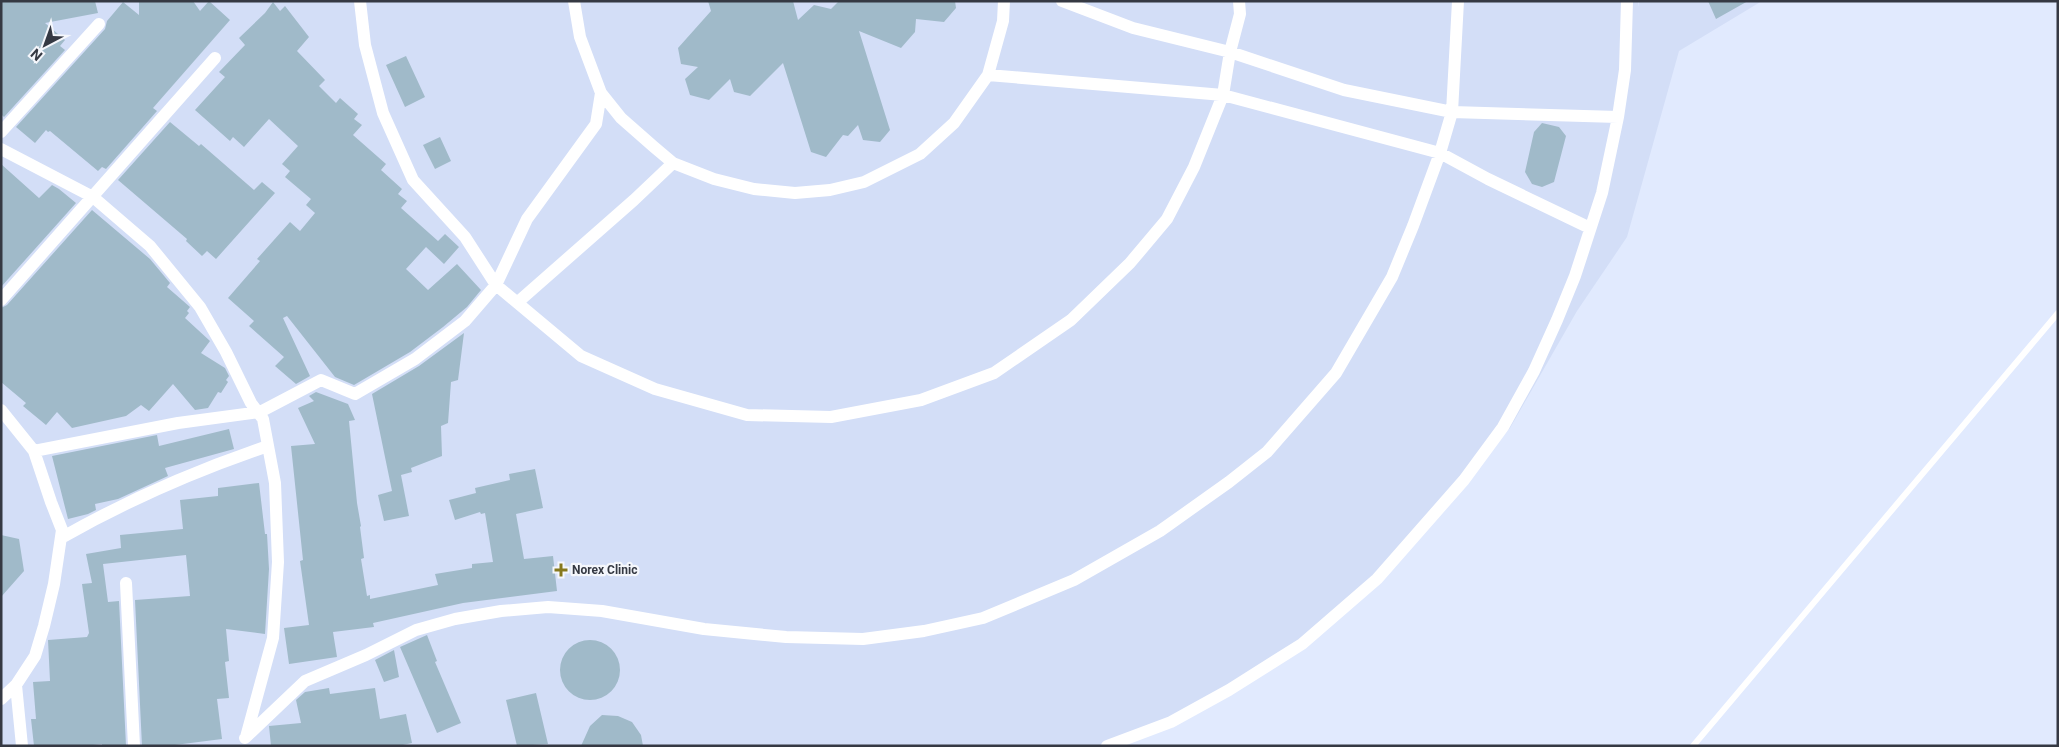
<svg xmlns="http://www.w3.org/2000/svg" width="2059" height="747" font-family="Roboto,sans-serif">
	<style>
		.built { fill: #d3def7 }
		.building { fill: #a0bac9 }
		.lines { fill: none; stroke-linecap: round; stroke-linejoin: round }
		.service { stroke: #fff; stroke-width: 6 }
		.minor { stroke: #fff; stroke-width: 12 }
		.poi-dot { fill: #86791e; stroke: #f5f7fc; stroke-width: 2 }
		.labels { text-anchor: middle; stroke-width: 4.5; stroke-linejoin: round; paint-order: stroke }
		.poi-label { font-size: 12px; font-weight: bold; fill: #353943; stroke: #f5f7fc; text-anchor: start }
	</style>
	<rect width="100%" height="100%" fill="#e1eafe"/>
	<path class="built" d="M1,1H1638L1639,7V1H1762L1679,51L1627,237L1577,311L1510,428L1398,559L1270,666L1120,746H1Z"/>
	<path class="building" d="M1,1H95L98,13L45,23L65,40L60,46L65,50L4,117L1,114Z
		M139,1H193L200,11L209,1L230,20L153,108L157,111L106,169L102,167L98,171L50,131L48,132L46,130L35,143L16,127L105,29L107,21L123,2L139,15Z
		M708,1H793L798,20L814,5L831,9L839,1H955L956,8L944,22L916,19L915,32L901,48L859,31L890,130L880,142L863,140L858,125L848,136L843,135L826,157L811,152L783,63L750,96L734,92L730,79L709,100L690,95L685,79L698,67L681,64L678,48L711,11Z
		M1708,1H1748L1716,19Z
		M273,2L280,11L285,6L309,37L297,51L325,80L319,86L336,103L340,98L358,114L354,119L362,125L353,135L386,164L381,170L402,189L398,194L407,201L401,208L438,241L445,234L459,247L444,264L426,247L406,269L428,290L457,264L481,290L467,307L443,327L410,352L354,385L335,377L287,316L283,318L310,376L296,384L275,366L284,357L249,326L254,321L228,298L260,261L257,259L290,222L300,231L315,213L306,205L311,199L285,177L290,171L282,164L298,146L269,119L244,147L233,137L230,141L195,110L225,77L219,72L245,45L239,38L265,13Z
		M406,56L425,97L405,107L386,65Z
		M170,122L199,146L201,144L254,190L262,182L275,193L216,259L207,251L202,256L186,241L187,239L118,180Z
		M1542,123L1559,127L1566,136L1554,182L1542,187L1532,184L1525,172L1534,132Z
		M440,137L451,161L435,169L423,145Z
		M1,164L39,198L52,185L59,189L76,203L1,287Z
		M92,210L150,259L170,283L167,287L190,307L187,311L189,313L185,318L210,341L201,353L225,368L229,376L226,380L228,382L221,393L218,392L208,408L195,410L173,384L149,411L141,405L126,416L72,428L57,412L46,425L23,406L26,403L1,382V308L7,305Z
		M464,333L458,380L451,382L448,423L441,426L442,456L411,468L412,472L401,475L409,516L384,521L378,495L392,491L372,394L419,366Z
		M316,392L348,404L355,420L349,421L357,503L361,526L360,527L364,558L361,559L367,596L370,595V599L438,585L435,574L472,568V564L493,562L485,513L481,514L480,512L455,520L449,500L476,493L475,488L510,480L509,474L535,469L543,508L516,514L524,559L553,556L557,591L463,603L373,623L374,627L333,632L337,657L289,664L284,628L309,625L300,561L303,560L291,446L315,444L298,408L314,401L309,396Z
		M229,429L234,449L165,468L168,476L118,499L95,504L96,510L88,514L68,519L52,456L157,435L159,446Z
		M259,483L265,534H267L269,569L265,634L226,629L229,661L225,662L229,698L217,699L222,739L167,746H142L135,600L190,596L186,555L103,564L108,602L119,601L126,746H102V744L84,746H34L31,719H36L33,682L50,681L48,640L87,637L89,633L82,584L92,583L86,554L121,548L120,535L183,529L180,500L218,496V488Z
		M1,535L19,539L24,571L1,597Z
		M427,635L437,661L435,662L461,723L437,733L400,647Z
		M560 670a30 30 0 1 1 60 0a30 30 0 1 1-60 0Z
		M394,650L399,677L384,682L375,660Z
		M329,688L330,694L375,688L380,719L406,714L412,743L398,746H271L269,726L301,723L296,700L305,692Z
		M536,693L548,744L517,746L506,700Z
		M602,715L618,716L632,722L641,735L643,746H581L590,726Z"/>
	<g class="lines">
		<path class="service" d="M1693,746L2058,313"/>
		<path class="minor" d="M360,1L365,45L383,113L413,180L465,237L496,285L581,356L655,389L747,415L831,417L921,400L994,373L1071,320L1130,263L1167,219L1194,167L1223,95L1230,52L1240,14L1239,1
			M574,1L580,37L601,93L621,118L654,147L673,163L714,179L754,189L795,193L830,190L864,182L920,154L954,123L988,75L1003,21L1004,1
			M1062,1L1133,28L1230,52L1344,90L1452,112L1618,117
			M988,75L1223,95L1440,153L1488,179L1590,228
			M1,132L99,24
			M1,149L93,197L150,246L200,307L226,352L251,403L263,419L275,483L278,562L273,638L246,737
			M1,300L215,58
			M518,302L634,200L673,163
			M1,410L34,451L51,502L62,530L54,584L44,626L35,656L16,685L1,699
			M34,451L178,423L260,412L321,380L355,394L415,359L465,321L496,285L527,219L596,124L601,93
			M61,538C126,501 197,470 268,446
			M126,583L134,746
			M16,685L22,746
			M245,738L305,681L366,655L416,630L455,619L501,611L548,607L602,611L704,629L786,637L863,639L924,631L983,618L1074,580L1160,531L1229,482L1267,452L1336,373L1392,277L1413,226L1440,153L1452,112L1458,1
			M1107,746L1171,722L1229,690L1302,644L1377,579L1464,480L1503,427L1534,371L1557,320L1575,276L1602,193L1618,117L1625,70L1627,1"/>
	</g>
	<path class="poi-dot" d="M558.5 562.5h5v5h5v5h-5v5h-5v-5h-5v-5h5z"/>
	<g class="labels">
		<g class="poi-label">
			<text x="572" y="574">Norex Clinic</text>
		</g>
	</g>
	<rect width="2059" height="747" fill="none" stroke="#353943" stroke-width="5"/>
	<g transform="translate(45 45) rotate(221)" stroke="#f5f7fc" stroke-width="4" paint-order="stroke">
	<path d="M0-4L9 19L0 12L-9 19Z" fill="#353943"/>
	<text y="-8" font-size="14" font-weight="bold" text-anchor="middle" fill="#353943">N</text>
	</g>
</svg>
